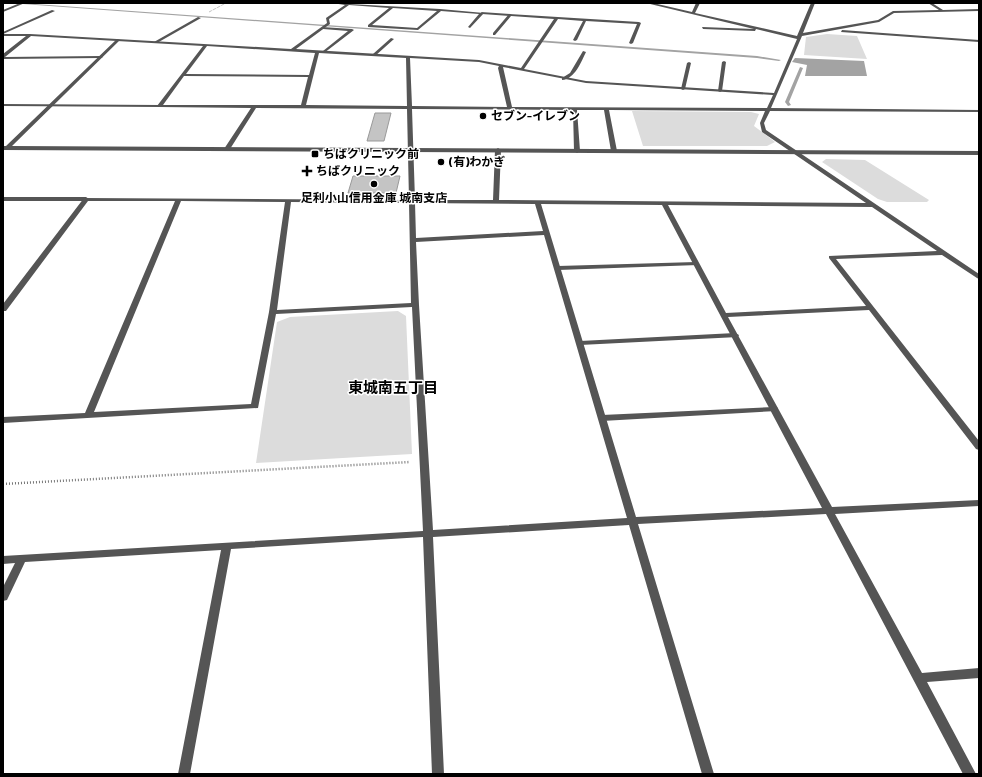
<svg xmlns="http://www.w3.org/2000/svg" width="982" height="777" font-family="Barlow,'Noto Sans JP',sans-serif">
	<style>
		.green { fill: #dcdcdc }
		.water { fill: #a3a3a3 }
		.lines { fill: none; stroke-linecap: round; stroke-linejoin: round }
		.stream { fill: #a3a3a3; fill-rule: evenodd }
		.building { fill: #c4c4c4; stroke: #999 }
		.path-far1 { stroke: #777; stroke-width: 1; stroke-dasharray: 0.5 1; stroke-linecap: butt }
		.path { stroke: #777; stroke-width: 2.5; stroke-dasharray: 1 2; stroke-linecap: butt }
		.service { fill: #555; fill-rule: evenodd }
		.minor { fill: #555; fill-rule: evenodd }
		.tertiary { fill: #555; fill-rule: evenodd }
		.poi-dot { fill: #000; stroke: #fff; stroke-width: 1.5 }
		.labels { text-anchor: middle; stroke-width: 3; stroke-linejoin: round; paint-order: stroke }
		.far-poi-label { font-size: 12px; font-weight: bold; fill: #000; stroke: #fff; text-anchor: start }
		.neighbourhood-label { font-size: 15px; font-weight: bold; fill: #000; stroke: #fff }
	</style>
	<rect width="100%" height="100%" fill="#fff"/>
	<path class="green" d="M827,34L857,36L867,59L804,55L806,37Z
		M632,111L751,112L759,114L754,126L775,142L767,146H643Z
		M826,159L865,160L929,200L927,202H887L878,199L822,162Z
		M398,311L406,316L412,454L256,463L277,322L290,317Z"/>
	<path class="water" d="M795,58L864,61L867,76H805L807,65L792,62Z"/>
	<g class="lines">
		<path class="stream" d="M9,3H21L757,56L781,60L779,61L757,58Z
			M800,67L803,68L789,102L791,105L788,106L785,102Z"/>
	</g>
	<path class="building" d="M375,113H391L384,141H367Z
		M353,176H400L396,193H348Z"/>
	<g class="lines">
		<path class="path-far1" d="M209,12L226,3"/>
		<path class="path" d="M3,484L410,462"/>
		<path class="service" d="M52,10L55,11L3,34V32Z
			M481,12L510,14L512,15L510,16L482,14Z
			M198,17L201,18L157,43L154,42Z
			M322,27L352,29L354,30L324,53L323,51L348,31L323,29Z
			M391,38L394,39L375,56H373V54Z
			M583,51L586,52C581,62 575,79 562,80V78L570,73Z
			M724,61L726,62L722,91L720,92L718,91L722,62Z
			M689,62L691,63L685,89L683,90L681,89L687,63Z
			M3,104L159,105L161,106L159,107L3,106Z
			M3,197H86L89,199L86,201H3Z
			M696,262L698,263V265L558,270L555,268L558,266Z
			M735,333L739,335L738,337L580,345L576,343L580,341Z
			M774,407H777L778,409L777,411L602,421L598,418L602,415Z"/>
		<path class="minor" d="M20,3H25L3,12V10Z
			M332,3L440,9L484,13L470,28L468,27L479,14L441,11L418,30L368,27V25L389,8L349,5L329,19L330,24L296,49L479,60L521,68L554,19L511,16L495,35H493V33L509,14L639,22L641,23L633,43L631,44L629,43L637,24L586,21L577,40L575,41L573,40L583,21L558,19L524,69L586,81L774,93L797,39L756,29L755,31L703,29L702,27L754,29L646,3H653L692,12L696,3H700L695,13L797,36L811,3H815L803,33L878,20L893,11L939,10L928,3H932L943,10L979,9V11L894,13L879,22L802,36L771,108L979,110V112L770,111L764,123L766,130L979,274V279L977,278L942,255L836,259L979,441V450L976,449L869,310L728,317L832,507L979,500V506L835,514L922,673L979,668V678L927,682L976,774H963L826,514L638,524L714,774H702L629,525L433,537L444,774H432L423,537L231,549L190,774H178L221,550L25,562L7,600L3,601V587L15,563L3,564V556L423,531L412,307L276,314L258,408L3,423V417L85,413L175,201H88L6,311H3V304L84,198L409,200L407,109L256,108L230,149L227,151L224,149L251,108L159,107L157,106L203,46L31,36L5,57L101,56L103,57L101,58L3,59V54L26,36H3V34H30L291,49L327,23L326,18L345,5ZM393,8L437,11L417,28L372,25ZM207,46L315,53L309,75L186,74ZM319,53L406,58L407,106L306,105ZM410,58L479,62L499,66L498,68L507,107L412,106ZM503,67L586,83L773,95L767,108L512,107ZM184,76L308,77L301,105H163ZM412,109L573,110L574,151L577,153L580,151L577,110H604L611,151L614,153L617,151L609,110L765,111L760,123L762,132L866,203L499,200L501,150L498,148L495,150L493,200H415ZM181,201L285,202L269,312L251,404L94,412ZM291,202L409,203L411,303L277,310ZM415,203L535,204L543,231L416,238ZM541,204L662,205L822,508L636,517ZM668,205L872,207L937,251L829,256V258L866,306L726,313ZM544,235L627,518L433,530L419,305L416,242Z
			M842,30L979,40V42L841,32Z"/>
		<path class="tertiary" d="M117,39L120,40L12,146L979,151V155L3,150V146H6Z"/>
	</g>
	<g class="poi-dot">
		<circle cx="483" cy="116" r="4"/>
		<rect x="311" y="150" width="8" height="8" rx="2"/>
		<circle cx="441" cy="162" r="4"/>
		<path d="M305 165h4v4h4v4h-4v4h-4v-4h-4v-4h4z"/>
		<circle cx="374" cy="184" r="4"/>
	</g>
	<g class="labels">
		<g class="far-poi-label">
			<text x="491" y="120">セブン-イレブン</text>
			<text x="323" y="158">ちばクリニック前</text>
			<text x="449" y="166">(有)わかぎ</text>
			<text x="316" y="175">ちばクリニック</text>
			<text x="374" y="202" text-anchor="middle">足利小山信用金庫 城南支店</text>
		</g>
		<g class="neighbourhood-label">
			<text x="393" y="393">東城南五丁目</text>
		</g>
	</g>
	<rect width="982" height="777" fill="none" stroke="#000000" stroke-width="8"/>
</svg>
